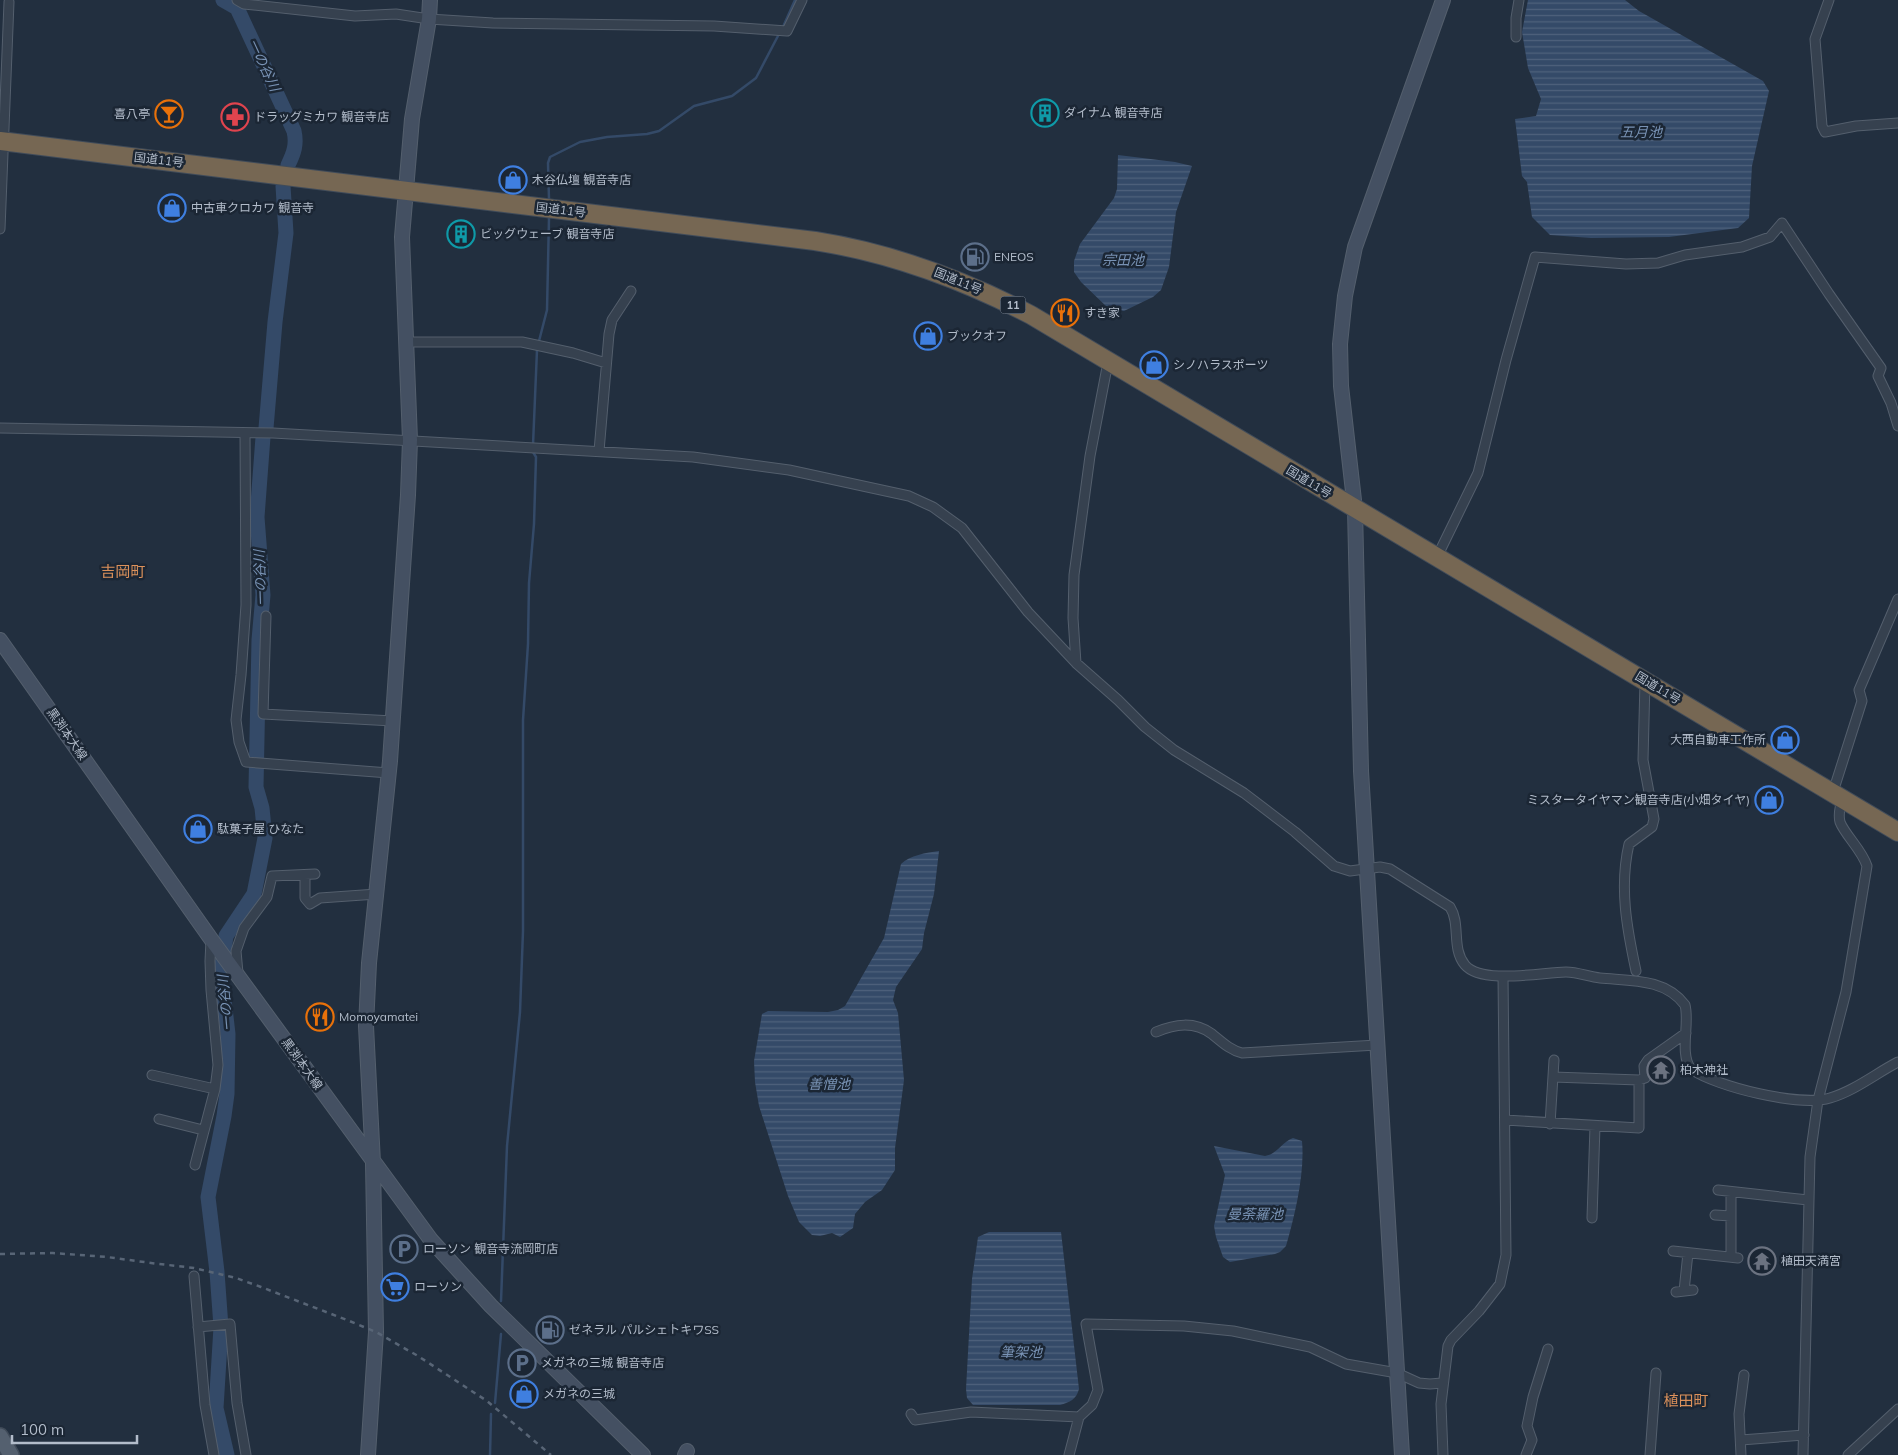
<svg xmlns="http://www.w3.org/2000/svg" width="1898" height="1455" font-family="Mulish,'Noto Sans JP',sans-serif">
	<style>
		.water { fill: url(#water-rules) }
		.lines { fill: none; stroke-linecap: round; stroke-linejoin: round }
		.stream { stroke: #344a68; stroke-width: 2.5 }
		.river { stroke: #344a68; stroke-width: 15 }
		.street-casing { stroke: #545f6d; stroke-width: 11 }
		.secondary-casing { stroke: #545f6d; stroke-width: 16 }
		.primary-casing { stroke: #3f4a58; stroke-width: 18 }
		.highway-casing { stroke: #414c5a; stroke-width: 20 }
		.street { stroke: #36414f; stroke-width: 9 }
		.secondary { stroke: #445062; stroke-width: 14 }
		.primary { stroke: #54606f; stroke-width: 15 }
		.highway { stroke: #766753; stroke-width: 18 }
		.rail { stroke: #586576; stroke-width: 2.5; stroke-dasharray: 5 5; stroke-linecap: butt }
		.labels { text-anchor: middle; stroke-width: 5; stroke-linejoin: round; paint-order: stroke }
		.shield { fill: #1b2634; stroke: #858f9d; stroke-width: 1 }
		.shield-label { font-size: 11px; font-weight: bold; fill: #b2bcca }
		.poi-label { font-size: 12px; fill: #b2bcca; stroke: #1b2634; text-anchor: start }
		.street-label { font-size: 12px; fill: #b2bcca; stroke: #1b2634 }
		.water-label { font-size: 14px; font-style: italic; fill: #7892b4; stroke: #1b2634 }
		.quarter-label { font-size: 15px; fill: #dc915b; stroke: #1b2634 }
	</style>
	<defs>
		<pattern id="water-rules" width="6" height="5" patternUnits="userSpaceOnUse" patternTransform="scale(1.25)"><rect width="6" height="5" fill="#344a68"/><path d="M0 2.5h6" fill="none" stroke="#4f627c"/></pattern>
	</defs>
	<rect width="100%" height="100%" fill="#222f3f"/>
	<path class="water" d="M1528,0H1625L1639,11L1763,81L1769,91L1752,166L1749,218L1738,228L1669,237L1591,238L1550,235L1532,217L1527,182L1522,176L1515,119L1536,116L1541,99L1528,68L1522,32Z
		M1118,155L1175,162L1192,166L1176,212L1169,267L1161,290L1153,297L1124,311L1108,308L1081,282L1074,272V261L1080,244L1114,198L1117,189Z
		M939,851L934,894L924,933L922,949L896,987L893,1000L898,1013L904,1080L895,1148V1170L882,1190L865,1202L855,1214L853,1228L840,1237L832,1233L820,1236L812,1235L799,1222L788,1196L759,1106L755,1082L754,1061L762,1014L768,1011L828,1012L838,1010L845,1006L884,938L901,864C910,855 926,853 939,851Z
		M1293,1138L1302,1141C1305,1173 1295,1215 1286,1246L1280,1252L1275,1254L1230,1262L1223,1257L1216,1237L1214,1226L1225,1175L1214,1146L1265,1156C1276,1155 1282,1142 1293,1138Z
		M989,1232H1061L1079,1389C1076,1400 1070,1402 1060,1405H973L967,1398L966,1389L972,1279L978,1237Z"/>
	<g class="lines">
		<path class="stream" d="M783,27L795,0
			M549,199L548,163L550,157L580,142L607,137L647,134L659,131L694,106L732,96L756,78L779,34
			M539,341L547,310L549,218
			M533,445L537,350
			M501,1301L507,1146L520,1012L523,931V720L528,644L529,583L534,524L536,457L533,452
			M495,1403L501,1334
			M490,1455L491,1414"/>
		<path class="river" d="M223,0L237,8L294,131C297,144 294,153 288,165
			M266,428L275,322L286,233L283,186
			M227,1455L216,1408L221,1327L217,1272L208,1197L224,1116L227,1094L228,1034L221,973L226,936L254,894L265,838L262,808L256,787L259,640L263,595L257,517L263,437"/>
		<g class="street-casing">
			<path id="street" d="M237,0L244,4L355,16L396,14L429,19L493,23L714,26L787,31L802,0
				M1829,0L1815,39L1822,126L1825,132L1856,126L1898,123
				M1516,37V18L1519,0
				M0,229L9,2
				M405,342H522L573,353L606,363
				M0,428L273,433L693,457L789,470L909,496L933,507L962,528L1028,612L1076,663L1118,700L1145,727L1174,750L1244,793L1295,832L1334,866L1350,871L1380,867L1390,869L1450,907C1461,924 1451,948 1465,965C1482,985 1543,972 1566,972C1578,972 1589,977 1600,978C1630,981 1665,978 1685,1005C1690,1023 1679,1054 1691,1069C1717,1087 1800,1107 1830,1098C1854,1091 1875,1074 1898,1062
				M245,433L246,605L241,675L236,720L239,742L246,762L389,773
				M599,451L609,334L612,320L631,291
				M1437,557L1478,473L1506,360L1535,257L1626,264L1658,263L1685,255L1742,247L1770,237L1782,223L1829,294L1881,368L1878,376L1891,403L1898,426
				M266,616L263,714L393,721
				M1076,663L1073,618L1074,575L1090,456L1108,362
				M1833,792L1862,701L1859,690L1898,599
				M305,875V898L310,904L320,898L377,894
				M1636,971C1627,929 1619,887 1629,844L1652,827L1654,819L1643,760L1645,681
				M238,973L236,951L244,928L267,897L272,876L315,874
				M1156,1032C1175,1024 1194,1021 1212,1034C1222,1042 1230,1050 1242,1053L1377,1045
				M152,1075L215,1089
				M1639,1080L1645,1078L1644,1066L1648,1060L1686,1033
				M159,1119L203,1130
				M1505,1120L1639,1128V1080L1553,1077
				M1550,1124L1554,1060
				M195,1165L215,1089L218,1065L211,990L210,961L211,940
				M1718,1190L1808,1200
				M1731,1193V1257
				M1715,1215L1731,1216
				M1592,1218L1595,1126
				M1673,1251L1738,1258
				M194,1276L205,1405L214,1455
				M1684,1291L1688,1253
				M1676,1292L1693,1290
				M198,1327L230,1324L237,1403L246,1455
				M911,1414L915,1420L971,1412L1079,1417
				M1741,1440L1804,1435
				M1069,1455L1079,1417L1092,1405L1098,1390L1086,1324L1184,1326L1233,1331L1310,1347L1346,1364L1397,1373L1419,1383L1430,1384L1442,1383
				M1443,1455L1441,1404L1448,1346L1451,1340L1479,1311L1500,1284L1506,1255L1503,976
				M1526,1455L1532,1440L1527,1426L1533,1397L1548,1349
				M1650,1455L1656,1373
				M1741,1455L1739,1414L1744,1375
				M1803,1455L1810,1157L1818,1100L1846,992L1867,866C1862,850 1845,835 1840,822C1838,814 1840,806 1843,798
				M1848,1455L1898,1409"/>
		</g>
		<g class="secondary-casing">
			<path id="secondary" d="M0,640L211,939L431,1240L491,1306L643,1455
				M368,1455L376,1332L373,1163L366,1026L369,963L390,761L408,495L410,440L402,237L412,119L429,19L430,0
				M685,1455L687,1451
				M1402,1455L1361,771L1355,509L1341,386L1340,344L1345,296L1355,247L1443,0"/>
		</g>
		<g class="primary-casing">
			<path id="primary" d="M0,1436L11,1455"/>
		</g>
		<g class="highway-casing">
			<path id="highway" d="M0,141L815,241C891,253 962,279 1031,315L1898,832"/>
		</g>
		<use href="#street" class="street"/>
		<use href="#secondary" class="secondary"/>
		<use href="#primary" class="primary"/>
		<use href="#highway" class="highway"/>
		<path class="rail" d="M0,1254L53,1253L107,1257L151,1263L194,1268L236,1278L261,1287L347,1320L376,1332L418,1356L487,1401L551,1455"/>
	</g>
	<defs>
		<g id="building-ring" transform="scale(1.4375)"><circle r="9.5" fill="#1b2634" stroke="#0f9aa8" stroke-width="1.5"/><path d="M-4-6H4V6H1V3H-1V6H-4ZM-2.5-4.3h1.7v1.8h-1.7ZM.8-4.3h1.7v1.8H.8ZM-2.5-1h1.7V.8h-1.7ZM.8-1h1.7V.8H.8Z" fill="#0f9aa8"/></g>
		<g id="bar-ring" transform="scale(1.4375)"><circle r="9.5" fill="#1b2634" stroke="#e8710a" stroke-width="1.5"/><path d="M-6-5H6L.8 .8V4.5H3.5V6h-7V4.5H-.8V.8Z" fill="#e8710a"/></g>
		<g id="pharmacy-ring" transform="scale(1.4375)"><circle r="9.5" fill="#1b2634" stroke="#e0444e" stroke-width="1.5"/><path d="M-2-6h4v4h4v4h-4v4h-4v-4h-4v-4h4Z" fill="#e0444e"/></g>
		<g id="shop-ring" transform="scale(1.4375)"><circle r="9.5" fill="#1b2634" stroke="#3f7fe0" stroke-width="1.5"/><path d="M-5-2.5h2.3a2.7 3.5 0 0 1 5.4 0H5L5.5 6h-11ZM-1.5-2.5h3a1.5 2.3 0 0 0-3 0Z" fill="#3f7fe0"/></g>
		<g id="fuel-ring" transform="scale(1.4375)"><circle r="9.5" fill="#1b2634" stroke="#5c6f8a" stroke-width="1.5"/><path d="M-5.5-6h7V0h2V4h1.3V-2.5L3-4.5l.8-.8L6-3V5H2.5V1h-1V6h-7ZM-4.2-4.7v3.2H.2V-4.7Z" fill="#5c6f8a"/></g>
		<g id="restaurant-ring" transform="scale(1.4375)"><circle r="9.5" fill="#1b2634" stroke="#e8710a" stroke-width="1.5"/><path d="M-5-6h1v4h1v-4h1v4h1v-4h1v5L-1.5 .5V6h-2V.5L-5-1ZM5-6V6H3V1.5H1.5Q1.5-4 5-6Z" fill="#e8710a"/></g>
		<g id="temple-ring" transform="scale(1.4375)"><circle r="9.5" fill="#1b2634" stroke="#6b7280" stroke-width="1.5"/><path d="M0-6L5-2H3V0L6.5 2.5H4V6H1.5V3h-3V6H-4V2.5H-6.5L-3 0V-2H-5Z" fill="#6b7280"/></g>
		<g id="parking-ring" transform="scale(1.4375)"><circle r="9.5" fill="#1b2634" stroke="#5c6f8a" stroke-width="1.5"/><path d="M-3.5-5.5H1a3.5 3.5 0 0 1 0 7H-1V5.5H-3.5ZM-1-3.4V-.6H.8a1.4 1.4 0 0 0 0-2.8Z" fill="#5c6f8a"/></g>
		<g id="supermarket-ring" transform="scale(1.4375)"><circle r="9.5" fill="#1b2634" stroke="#3f7fe0" stroke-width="1.5"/><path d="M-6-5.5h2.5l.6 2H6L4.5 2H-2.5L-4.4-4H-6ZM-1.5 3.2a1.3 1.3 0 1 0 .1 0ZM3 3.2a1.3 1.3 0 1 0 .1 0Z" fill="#3f7fe0"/></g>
	</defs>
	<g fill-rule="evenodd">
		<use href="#building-ring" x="1045" y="113"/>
		<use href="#bar-ring" x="169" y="114"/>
		<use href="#pharmacy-ring" x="235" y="117"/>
		<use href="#shop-ring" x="513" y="180"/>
		<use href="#shop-ring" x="172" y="208"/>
		<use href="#building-ring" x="461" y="234"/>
		<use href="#fuel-ring" x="975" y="257"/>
		<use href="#restaurant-ring" x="1065" y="313"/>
		<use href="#shop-ring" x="928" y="336"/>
		<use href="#shop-ring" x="1154" y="365"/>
		<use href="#shop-ring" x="1785" y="740"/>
		<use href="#shop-ring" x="1769" y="800"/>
		<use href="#shop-ring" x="198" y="829"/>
		<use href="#restaurant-ring" x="320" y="1017"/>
		<use href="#temple-ring" x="1661" y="1070"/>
		<use href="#parking-ring" x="404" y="1249"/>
		<use href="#temple-ring" x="1762" y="1261"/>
		<use href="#supermarket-ring" x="395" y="1287"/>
		<use href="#fuel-ring" x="550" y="1330"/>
		<use href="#parking-ring" x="522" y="1363"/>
		<use href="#shop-ring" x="524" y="1394"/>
	</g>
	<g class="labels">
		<rect class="shield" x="1000.5" y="296.5" width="25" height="17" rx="4"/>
		<g class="shield-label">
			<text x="1013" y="309">11</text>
		</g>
		<g class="poi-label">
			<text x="1064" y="117">ダイナム 観音寺店</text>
			<text x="150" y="118" text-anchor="end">喜八亭</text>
			<text x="254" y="121">ドラッグミカワ 観音寺店</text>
			<text x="532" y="184">木谷仏壇 観音寺店</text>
			<text x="191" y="212">中古車クロカワ 観音寺</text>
			<text x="480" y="238">ビッグウェーブ 観音寺店</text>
			<text x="994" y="261">ENEOS</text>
			<text x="1084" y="317">すき家</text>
			<text x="947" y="340">ブックオフ</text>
			<text x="1173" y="369">シノハラスポーツ</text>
			<text x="1766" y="744" text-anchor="end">大西自動車工作所</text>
			<text x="1750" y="804" text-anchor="end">ミスタータイヤマン観音寺店(小畑タイヤ)</text>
			<text x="217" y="833">駄菓子屋 ひなた</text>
			<text x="339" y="1021">Momoyamatei</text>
			<text x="1680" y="1074">柏木神社</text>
			<text x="423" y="1253">ローソン 観音寺流岡町店</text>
			<text x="1781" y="1265">植田天満宮</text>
			<text x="414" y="1291">ローソン</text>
			<text x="569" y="1334">ゼネラル パルシェトキワSS</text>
			<text x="541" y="1367">メガネの三城 観音寺店</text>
			<text x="543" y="1398">メガネの三城</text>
		</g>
		<g class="street-label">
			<text transform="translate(159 160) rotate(7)" y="4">国道11号</text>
			<text transform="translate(561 210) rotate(7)" y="4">国道11号</text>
			<text transform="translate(958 281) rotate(22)" y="4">国道11号</text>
			<text transform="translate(1309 482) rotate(31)" y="4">国道11号</text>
			<text transform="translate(1658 688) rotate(31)" y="4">国道11号</text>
			<text transform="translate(67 734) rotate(55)" y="4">黒渕本大線</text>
			<text transform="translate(302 1064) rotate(54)" y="4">黒渕本大線</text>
		</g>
		<g class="water-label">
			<text transform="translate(264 65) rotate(65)" y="5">一の谷川</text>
			<text x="1641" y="137">五月池</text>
			<text x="1123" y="265">宗田池</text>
			<text transform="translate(260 578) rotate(-92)" y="5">一の谷川</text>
			<text transform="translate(225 1003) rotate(-95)" y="5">一の谷川</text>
			<text x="829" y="1089">善憎池</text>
			<text x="1255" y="1219">曼荼羅池</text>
			<text x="1021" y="1357">筆架池</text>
		</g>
		<g class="quarter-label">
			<text x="123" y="577">吉岡町</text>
			<text x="1686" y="1406">植田町</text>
		</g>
	</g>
	<path d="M12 1435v8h125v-8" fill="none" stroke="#b2bcca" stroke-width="2.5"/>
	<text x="20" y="1435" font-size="15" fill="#b2bcca" stroke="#1b2634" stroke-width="4" paint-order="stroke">100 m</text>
</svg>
